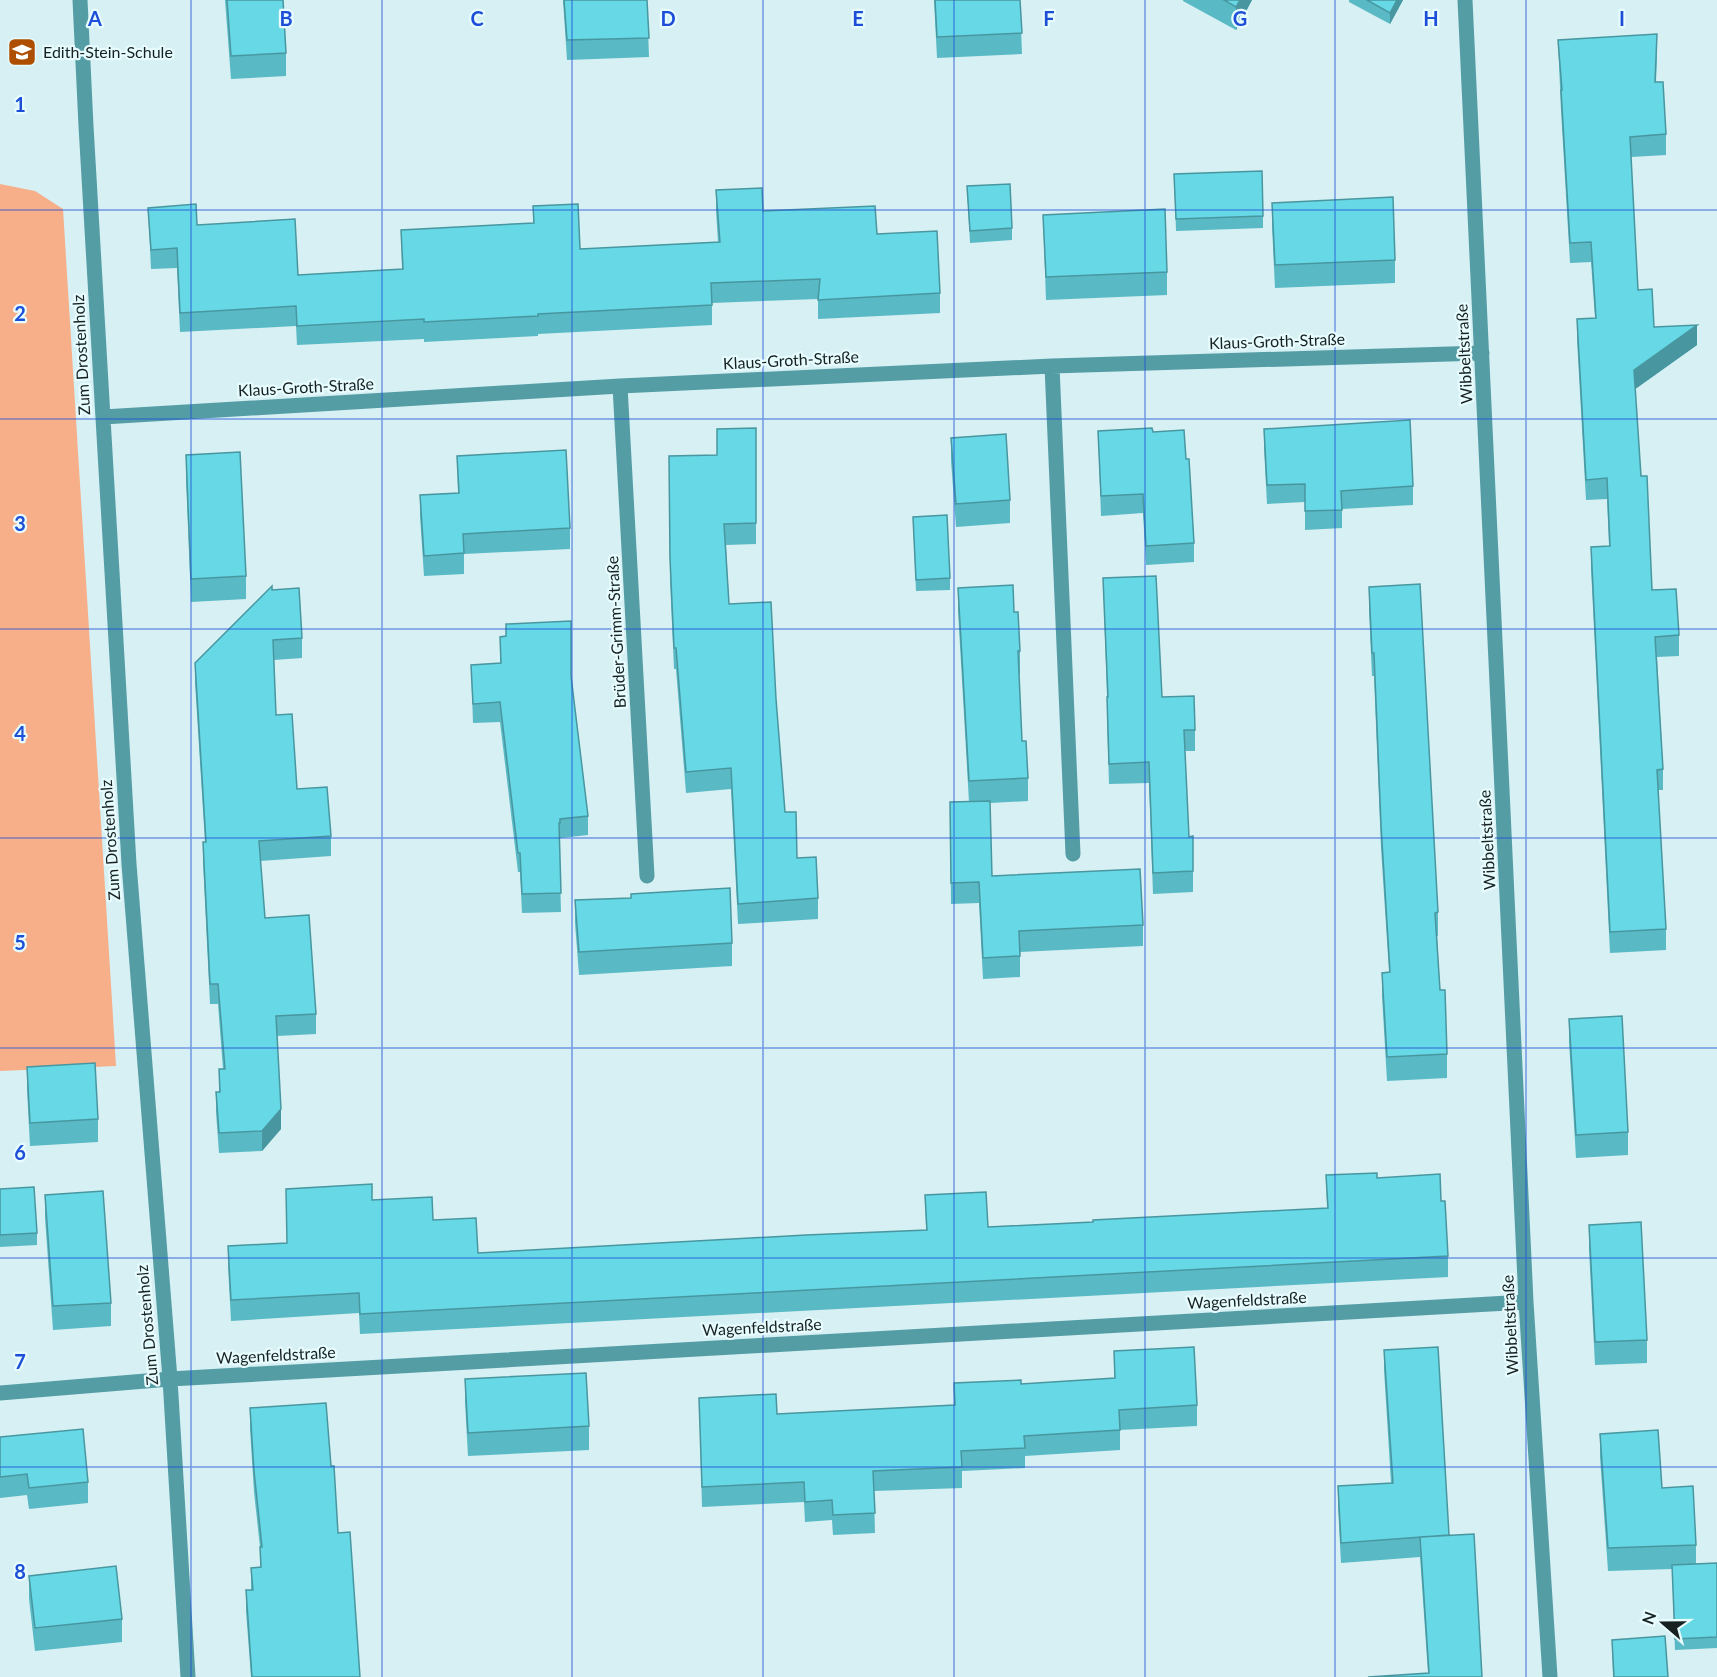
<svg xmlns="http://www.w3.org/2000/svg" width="1717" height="1677" font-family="Lato,sans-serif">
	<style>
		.green { fill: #f6af89 }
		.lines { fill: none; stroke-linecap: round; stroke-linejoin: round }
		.minor { stroke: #549da5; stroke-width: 15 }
		.wall { fill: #59bac5 }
		.shaded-wall { fill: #4897a0 }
		.building { fill: #67d8e5; stroke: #4897a0; stroke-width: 1.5 }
		.grid { fill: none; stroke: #1d4ed8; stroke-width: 1.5; stroke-opacity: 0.55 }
		.labels { text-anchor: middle; stroke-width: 4.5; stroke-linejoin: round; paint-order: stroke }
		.poi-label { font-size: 16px; fill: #172122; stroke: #e7fcfe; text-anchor: start }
		.street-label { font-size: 16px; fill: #172122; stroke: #e7fcfe }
		.grid-label { font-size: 20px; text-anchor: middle; font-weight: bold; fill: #1d4ed8; stroke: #e7fcfe; stroke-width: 4.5; stroke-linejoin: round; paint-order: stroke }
	</style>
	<rect width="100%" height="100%" fill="#d6f0f3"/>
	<path class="green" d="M0,184L35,191L63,209L116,1066L0,1071Z"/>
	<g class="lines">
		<path class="minor" d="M80,0L86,126L129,864L170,1379L188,1677
			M1465,0L1526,1302L1550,1677
			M1052,366L1073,854
			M620,386L647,876
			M103,417L620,386L1052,366L1482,353
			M0,1393L170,1379L1526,1302"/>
	</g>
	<path class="wall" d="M225,0H283L286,53V76L231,79Z
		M563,0H647L649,57L567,60Z
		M934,0H1020L1022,54L937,58Z
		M1183,0H1252L1236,30L1183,1Z
		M1349,0H1403L1390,24L1349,2Z
		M1558,40L1657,54L1656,82L1666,134V155L1631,157L1638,290L1654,327L1697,345L1635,389L1641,476L1652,590L1679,635V656L1657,657L1663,769V790H1658L1666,929V950L1610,953L1591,568V547L1609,546L1607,499L1586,500L1577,340V319L1595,318L1591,262L1570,263L1561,111Z
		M1174,174L1263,216V228L1176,231Z
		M967,186L1012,228V240L970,243Z
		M716,190L763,211L877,234L940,293V313L818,319V299L712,303V325L538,334V336L424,342V339L297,345L296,326L180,332L177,268L151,269L148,208L197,225L298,275L402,269L401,230L533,223V206L580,249L718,242L716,210Z
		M1272,203L1395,260V283L1275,288L1272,226Z
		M1043,215L1167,272V295L1046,300Z
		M756,428V544L726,545L729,604L776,699L785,812L797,858L818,898V919L738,924L731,789L686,793L676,669H674L670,579L669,456L717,455Z
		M1264,429L1413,486V505L1342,509V528L1305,530V502L1267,504L1264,448Z
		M1098,431L1153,432L1194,543V562L1146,565L1143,513L1101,516Z
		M951,438L1010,500V523L956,527L951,461Z
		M186,455L246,576V599L191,602L186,478Z
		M457,456L570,528V549L464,554V574L424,576L420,516V495L458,493Z
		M913,517L950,578V590L916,591Z
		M1103,578L1162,697L1195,730V751H1185L1189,837L1193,871V892L1153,894L1149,783L1109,784L1107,718V697Z
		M1369,587L1438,912V936H1437L1440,990L1447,1054V1078L1387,1081L1382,996V973L1389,972L1381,848L1374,676H1372L1369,611Z
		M958,588L1014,612L1020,651V674H1019L1022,741L1028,778V801L990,803L992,876L1143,925V946L1020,952V977L983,979L979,903L951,904L950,802H969L958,611Z
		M272,590L302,638V658L274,660L276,715L297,789L331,836V856L260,861L265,918L316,1014V1034L277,1036L281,1129L262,1151L219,1153L216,1112V1092H219V1069H223L218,1004H210L203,862V842H205L195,683V663Z
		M500,637L571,676L588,816V835L560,838V842H559L561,912L522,913L520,872H518L500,722L473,723L471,665L500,663Z
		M631,898L732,943V966L579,975L575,923V900Z
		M1569,1019L1628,1132V1155L1576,1158L1569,1042Z
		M27,1067L98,1119V1142L30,1146L27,1090Z
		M1326,1175L1377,1178L1441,1201L1448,1256V1277L360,1334L359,1313L231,1321L228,1266V1246L286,1243L372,1200L433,1220L478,1253L926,1230L925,1195L988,1227L1093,1222L1327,1208Z
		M0,1189L37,1233V1245L0,1247Z
		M45,1195L111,1303V1326L53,1330L45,1218Z
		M1589,1225L1647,1340V1363L1595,1365L1589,1249Z
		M1384,1350L1449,1535L1482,1677L1428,1673L1420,1557L1341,1563L1338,1506V1486L1391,1483L1384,1370Z
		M1114,1351L1197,1405V1426L1120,1430V1450L1025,1456V1468L962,1471V1488L874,1491L875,1533L833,1535L832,1520L805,1522L804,1502L702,1507L699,1398L777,1414L954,1405V1383L1021,1384L1114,1378Z
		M465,1379L589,1426V1450L468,1456L465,1402Z
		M250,1408L338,1533L360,1677H251L246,1611V1590H251V1568L260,1567V1547L254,1492L250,1429Z
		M1600,1434L1662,1488L1696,1545V1564L1717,1563V1648L1675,1650L1672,1569L1608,1571L1600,1457Z
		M0,1437L88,1482V1503L29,1509L27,1495L0,1498Z
		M29,1576L122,1619V1642L35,1651L29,1599Z
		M1612,1640L1668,1677H1613Z"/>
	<path class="shaded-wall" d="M1240,0H1252L1236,30V7Z
		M1397,0H1403L1390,24V13Z
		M1697,325V345L1634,390V370Z
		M281,1109V1129L262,1151V1131Z"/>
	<path class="building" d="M227,0H283L286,53L231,56Z
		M564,0H647L649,38L567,40Z
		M935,0H1020L1022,33L937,37Z
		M1224,0H1240L1236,7Z
		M1367,0H1397L1390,13Z
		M1657,34L1655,82H1663L1666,134L1630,137L1638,290L1652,289L1654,327L1697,325L1634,370L1641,476H1647L1652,590L1676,589L1679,635L1655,637L1663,769L1657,770L1666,929L1610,932L1591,547L1610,546L1607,478L1586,480L1577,319L1596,318L1591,242L1570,243L1561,90H1562L1558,40Z
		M1262,171L1263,216L1176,219L1174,174Z
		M1010,184L1012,228L970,231L967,186Z
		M762,188L763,211L875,206L877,234L937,231L940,293L818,300L820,279L711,283L712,305L538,314V316L424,322V319L297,326L296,306L180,313L177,248L151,250L148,208L196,204L197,225L295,219L298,275L403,269L401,230L534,223L533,206L578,204L580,249L720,242L716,190Z
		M1393,197L1395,260L1275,265L1272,203Z
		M1165,209L1167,272L1046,277L1043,215Z
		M1410,420L1413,486L1341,491L1342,510L1305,511V484L1267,485L1264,429Z
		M756,428V523L724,524L729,604L771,602L776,699L785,812H796L797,858L816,857L818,898L738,904L731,768L686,772L676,648H674L670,558L669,456L717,455V429Z
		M1152,428L1153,432L1184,430L1186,459H1189L1194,543L1146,546L1143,494L1101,496L1098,431Z
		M1006,434L1010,500L956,504L951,438Z
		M566,450L570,528L463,534L464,553L424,556L420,495L459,493L457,456Z
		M240,452L246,576L191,579L186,455Z
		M947,515L950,578L916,580L913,517Z
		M1156,576L1162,697L1194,696L1195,730H1184L1189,837L1193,836V871L1153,873L1149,762L1109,764L1107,697H1108L1103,578Z
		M1420,584L1438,912L1435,913L1440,990H1445L1447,1054L1387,1057L1382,973L1390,972L1381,825L1374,653H1372L1369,587Z
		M1013,585L1014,612H1018L1020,651H1018L1022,741H1026L1028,778L969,781L958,588Z
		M272,586V590L299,588L302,638L273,640L276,715L292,714L297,789L327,787L331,836L259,841L265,918L309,915L316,1014L276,1016L281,1109L262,1131L219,1133L216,1092H220L219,1069H225L218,984H210L203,842H206L195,663Z
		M571,621V676L588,816L560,819V823H559L561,893L522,894L520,853H518L500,702L473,704L471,665L501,663L500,637L506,636V624Z
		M990,801L992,876L1140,869L1143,925L1019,931L1020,956L983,958L979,882L951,883L950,802Z
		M730,888L732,943L579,952L575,900L631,898V894Z
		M1622,1016L1628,1132L1576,1135L1569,1019Z
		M95,1063L98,1119L30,1123L27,1067Z
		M1377,1173V1178L1440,1174L1441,1201H1445L1448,1256L360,1314L359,1293L231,1300L228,1246L287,1243L286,1189L372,1184V1200L432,1197L433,1220L476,1218L478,1253L806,1235L927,1230L925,1195L986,1192L988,1227L1093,1222V1220L1328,1208L1326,1175Z
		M34,1187L37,1233L0,1235V1189Z
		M103,1191L111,1303L53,1306L45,1195Z
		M1641,1222L1647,1340L1595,1342L1589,1225Z
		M1194,1347L1197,1405L1119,1410L1120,1430L1024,1436L1025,1448L961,1451L962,1467L873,1471L875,1513L833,1515L832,1500L805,1502L804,1482L702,1487L699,1398L776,1394L777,1414L955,1405L954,1383L1021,1380V1384L1115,1378L1114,1351Z
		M1438,1347L1449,1535L1341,1543L1338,1486L1393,1483L1384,1350Z
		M586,1373L589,1426L468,1433L465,1379Z
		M326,1403L331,1466H334L338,1533L350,1532L360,1677H252L246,1590H253L251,1568L261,1567L260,1547H262L254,1471L250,1408Z
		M83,1429L88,1482L29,1488L27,1474L0,1477V1437Z
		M1658,1430L1662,1488L1693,1486L1696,1545L1608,1548L1600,1434Z
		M1474,1534L1482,1677H1368L1429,1673L1420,1537Z
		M1717,1563V1637L1675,1639L1672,1565Z
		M116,1566L122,1619L35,1628L29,1576Z
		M1665,1636L1668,1677H1614L1612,1640Z"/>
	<path class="grid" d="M191,0V1677M382,0V1677M572,0V1677M763,0V1677M954,0V1677M1145,0V1677M1335,0V1677M1526,0V1677M0,210H1717M0,419H1717M0,629H1717M0,838H1717M0,1048H1717M0,1258H1717M0,1467H1717"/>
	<defs>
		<g id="school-square" transform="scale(1.5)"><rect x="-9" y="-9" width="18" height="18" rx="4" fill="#ae4f00" stroke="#e7fcfe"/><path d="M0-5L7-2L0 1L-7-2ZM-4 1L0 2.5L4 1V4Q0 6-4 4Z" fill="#fff"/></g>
	</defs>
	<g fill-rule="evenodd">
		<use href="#school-square" x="22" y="52"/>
	</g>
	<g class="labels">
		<g class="poi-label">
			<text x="43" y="58">Edith-Stein-Schule</text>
		</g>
		<g class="street-label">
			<text transform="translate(1277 341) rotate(-2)" y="6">Klaus-Groth-Straße</text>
			<text transform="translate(1464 354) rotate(-93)" y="6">Wibbeltstraße</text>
			<text transform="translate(81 355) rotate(-93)" y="6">Zum Drostenholz</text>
			<text transform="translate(791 360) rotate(-3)" y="6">Klaus-Groth-Straße</text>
			<text transform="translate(306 387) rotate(-3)" y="6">Klaus-Groth-Straße</text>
			<text transform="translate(616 632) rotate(-93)" y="6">Brüder-Grimm-Straße</text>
			<text transform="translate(110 840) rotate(-94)" y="6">Zum Drostenholz</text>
			<text transform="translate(1487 840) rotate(-93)" y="6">Wibbeltstraße</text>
			<text transform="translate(1247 1300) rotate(-3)" y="6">Wagenfeldstraße</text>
			<text transform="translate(147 1325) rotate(-95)" y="6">Zum Drostenholz</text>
			<text transform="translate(1510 1325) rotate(-93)" y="6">Wibbeltstraße</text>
			<text transform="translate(762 1327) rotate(-3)" y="6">Wagenfeldstraße</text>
			<text transform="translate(276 1355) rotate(-3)" y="6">Wagenfeldstraße</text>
		</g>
	</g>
	<g class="grid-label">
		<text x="95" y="26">A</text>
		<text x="286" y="26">B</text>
		<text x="477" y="26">C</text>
		<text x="668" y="26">D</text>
		<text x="858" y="26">E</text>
		<text x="1049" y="26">F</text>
		<text x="1240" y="26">G</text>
		<text x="1431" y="26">H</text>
		<text x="1622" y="26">I</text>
		<text x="20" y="112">1</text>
		<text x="20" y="321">2</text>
		<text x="20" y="531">3</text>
		<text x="20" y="741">4</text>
		<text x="20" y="950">5</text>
		<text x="20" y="1160">6</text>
		<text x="20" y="1369">7</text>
		<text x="20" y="1579">8</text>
	</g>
	<g transform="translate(1663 1623) rotate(290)" stroke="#e7fcfe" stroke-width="4.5" paint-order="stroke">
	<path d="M0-4.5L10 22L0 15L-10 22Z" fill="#172122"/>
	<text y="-9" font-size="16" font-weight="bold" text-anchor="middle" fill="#172122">N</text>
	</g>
</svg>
